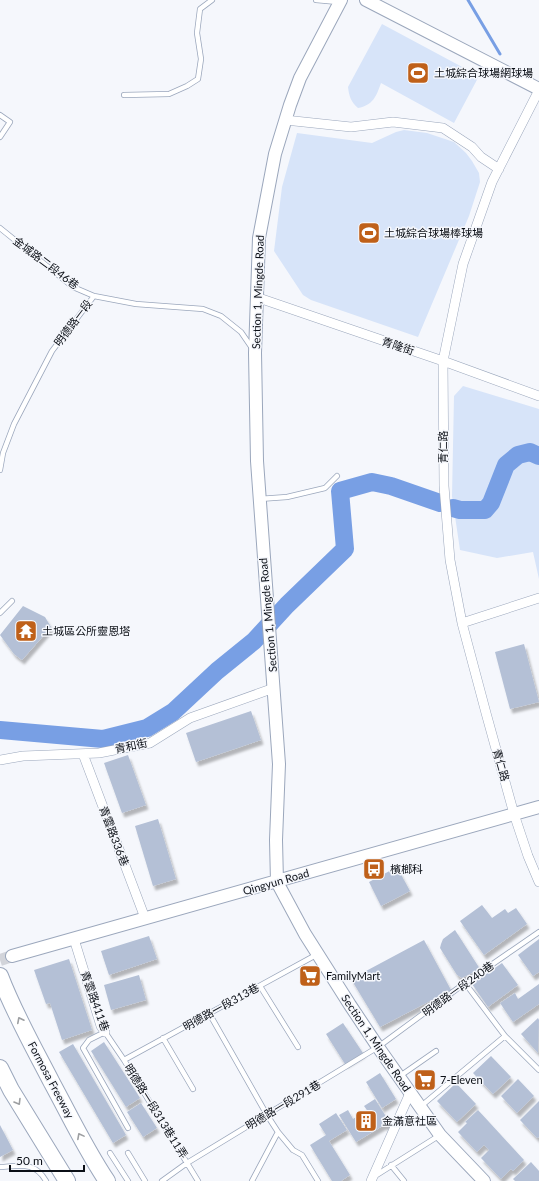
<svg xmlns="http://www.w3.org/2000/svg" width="539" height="1181" font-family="Lato,'Noto Sans TC',sans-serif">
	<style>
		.green { fill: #d7e4f9 }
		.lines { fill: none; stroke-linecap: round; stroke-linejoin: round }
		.stream { stroke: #789fe4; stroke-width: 3 }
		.river { stroke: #789fe4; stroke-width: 18 }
		.building { fill: #b4c0d6; filter: url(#shadow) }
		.secondary-tunnel { stroke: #d2d4da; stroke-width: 12; stroke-dasharray: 12 6; stroke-linecap: butt }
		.lane-casing { stroke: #9ba7bc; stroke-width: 6 }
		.street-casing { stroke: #9ba7bc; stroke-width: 10 }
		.secondary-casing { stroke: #9ba7bc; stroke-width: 14 }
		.highway-casing { stroke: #9ba7bc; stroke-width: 18 }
		.lane { stroke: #fff; stroke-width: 4.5 }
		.street { stroke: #fff; stroke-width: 9 }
		.secondary { stroke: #fff; stroke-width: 12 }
		.highway { stroke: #fff; stroke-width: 16 }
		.oneway { stroke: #9d9fa2 }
		.labels { text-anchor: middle; stroke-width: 3; stroke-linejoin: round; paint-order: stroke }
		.poi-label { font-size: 11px; fill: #0b0f16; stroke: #f5f7fc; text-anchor: start }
		.street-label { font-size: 11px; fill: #0b0f16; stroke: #f5f7fc }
	</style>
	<defs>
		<filter id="shadow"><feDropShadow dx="2.5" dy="4.5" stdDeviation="1" flood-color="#0004"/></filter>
	</defs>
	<rect width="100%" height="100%" fill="#f5f7fc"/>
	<path class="green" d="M382,24L479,76L454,123L381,83C376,97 373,105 358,108C351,102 349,96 348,87Z
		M404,130L427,133L454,142L466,153L472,161L479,173L480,182L469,216L418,337L311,300L303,295L274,251L282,187L297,133L372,143L396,132Z
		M463,386L539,409V579L533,552L497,558L460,550L452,496L454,396Z"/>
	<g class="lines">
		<path class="stream" d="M468,0L500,54"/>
		<path class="river" d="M453,508L460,510H485L491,503L506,465L518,455L530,452L539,456
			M0,730L103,739L147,728L173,712L217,671L254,641L287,605L345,549L340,491L372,482L391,486L440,503"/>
	</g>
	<path class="building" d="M23,606L45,617L51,627L22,660L14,654L0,635Z
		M524,644L539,702L510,709L495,652Z
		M251,711L261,740L196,762L186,733Z
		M128,755L146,805L122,813L104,763Z
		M158,819L176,879L153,886L135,826Z
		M397,867L410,891L381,906L369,882Z
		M482,905L492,918L505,909L508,913L516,908L527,924L484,955L460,921Z
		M455,930L480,969L462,978L457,975L440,948L441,944L443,939Z
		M149,936L157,959L109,975L101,951Z
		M539,939V972L533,976L518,955Z
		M424,940L451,990L380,1027L351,979Z
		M69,959L92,1030L62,1040L50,1003L46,1004L34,970Z
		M502,963L518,985L488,1007L472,984Z
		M139,975L146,1000L111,1010L104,985Z
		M539,984V1004L513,1022L500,1003L515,993L518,999Z
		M538,1018L539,1020L538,1053L521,1034Z
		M343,1023L363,1053L345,1064L326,1034Z
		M104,1042L140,1098L126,1107L91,1051Z
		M73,1044L126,1135L113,1143L59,1052Z
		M491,1056L511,1077L493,1094L473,1073Z
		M380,1073L396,1099L382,1108L366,1082Z
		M518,1079L534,1096L517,1113L501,1096Z
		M456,1083L476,1104L457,1122L437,1101Z
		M375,1099L390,1123L385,1126L384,1125L356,1142L339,1115L348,1110L353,1119L356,1117L358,1120L369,1113L364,1106Z
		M539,1101V1137L537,1138L520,1120Z
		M141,1103L157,1128L143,1137L127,1112Z
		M478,1110L524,1160L513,1171L511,1169L501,1179L481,1158L489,1150L484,1145L477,1152L458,1132L467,1123L465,1122Z
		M336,1113L347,1130L329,1141L350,1175L341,1181H332L310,1145L326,1135L319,1124Z
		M0,1125L13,1150L0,1157Z
		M531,1162L539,1171V1181H515L513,1179Z"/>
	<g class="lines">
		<path class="secondary-tunnel" d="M0,960L12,956"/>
		<g class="lane-casing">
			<path id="lane" d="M316,0L338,2
				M124,95L169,94L187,86L198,79L201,59L197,33L200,9L212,0
				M0,115L10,122L0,137
				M0,228L73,287L94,296
				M0,470L3,453L14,424L52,351L94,296L136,304L203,309L221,316L241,332L252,348
				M259,499L287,497L325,488L337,476
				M0,613L12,601
				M465,983L505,1036L539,1070
				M260,986L298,1047
				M209,1013L267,1115L278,1132L252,1181
				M163,1038L193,1089
				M124,1060L316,955
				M400,1076L436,1051
				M420,1107L505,1036
				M128,1128L83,1048L89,1040L105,1032L124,1060L198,1181
				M278,1132L293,1150L302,1155L318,1181
				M110,1153L128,1181
				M128,1153L145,1181
				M391,1165L404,1181
				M0,1167C20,1166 35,1161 46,1181
				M375,1176L440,1135
				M162,1181L187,1163L378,1047L465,983L539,932"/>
		</g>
		<g class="street-casing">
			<path id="street" d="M539,90L492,182L463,264L443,361L444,486L450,560L462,623L486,713L514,814L528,856L539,882
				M285,120L351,127L393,122L443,128L472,147L481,157L499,169
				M256,297L443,361L539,396
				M462,623L539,598
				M83,754L145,918
				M0,760L23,756L99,753L150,743L190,718L274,688
				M74,939L101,1026L105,1032
				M371,1181L410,1093"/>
		</g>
		<g class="secondary-casing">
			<path id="secondary" d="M341,0L300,78L290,105L275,154L259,238L255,353L257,461L279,764L276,840L277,882L305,934L350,1005L378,1047L440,1135L484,1181
				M366,0L539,89
				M12,956L539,807"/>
		</g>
		<g class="highway-casing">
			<path id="highway" d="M0,976C14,1013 34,1048 52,1083C70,1116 86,1150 107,1181
				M0,1068L11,1090L67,1181"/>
		</g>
		<use href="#lane" class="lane"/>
		<use href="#street" class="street"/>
		<use href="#secondary" class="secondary"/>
		<use href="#highway" class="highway"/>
	</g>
	<defs><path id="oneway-chevron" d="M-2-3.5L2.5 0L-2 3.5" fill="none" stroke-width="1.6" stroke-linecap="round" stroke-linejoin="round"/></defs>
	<g class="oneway">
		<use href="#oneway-chevron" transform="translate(20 1020) rotate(-117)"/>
		<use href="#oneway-chevron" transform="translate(18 1102) rotate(59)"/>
		<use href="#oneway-chevron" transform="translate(80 1136) rotate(-118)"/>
	</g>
	<defs>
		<g id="stadium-square" transform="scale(1.15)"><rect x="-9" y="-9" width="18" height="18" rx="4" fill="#bf6019" stroke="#f5f7fc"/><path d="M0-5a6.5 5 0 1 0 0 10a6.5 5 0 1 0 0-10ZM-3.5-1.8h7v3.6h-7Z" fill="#fff"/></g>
		<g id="temple-square" transform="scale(1.15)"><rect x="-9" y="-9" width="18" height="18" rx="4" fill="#bf6019" stroke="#f5f7fc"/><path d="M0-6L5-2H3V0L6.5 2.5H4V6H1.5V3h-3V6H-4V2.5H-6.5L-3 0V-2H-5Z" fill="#fff"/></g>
		<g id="bus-square" transform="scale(1.15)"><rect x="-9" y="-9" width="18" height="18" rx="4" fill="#bf6019" stroke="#f5f7fc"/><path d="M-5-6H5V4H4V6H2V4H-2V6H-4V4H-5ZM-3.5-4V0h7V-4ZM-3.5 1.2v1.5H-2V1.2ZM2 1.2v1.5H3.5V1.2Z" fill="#fff"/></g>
		<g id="supermarket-square" transform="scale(1.15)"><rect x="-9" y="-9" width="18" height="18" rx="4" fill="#bf6019" stroke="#f5f7fc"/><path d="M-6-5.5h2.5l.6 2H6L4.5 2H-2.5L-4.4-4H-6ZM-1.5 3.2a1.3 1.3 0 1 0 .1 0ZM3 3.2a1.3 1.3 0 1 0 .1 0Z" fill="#fff"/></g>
		<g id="building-square" transform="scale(1.15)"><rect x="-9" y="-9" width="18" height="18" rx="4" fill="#bf6019" stroke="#f5f7fc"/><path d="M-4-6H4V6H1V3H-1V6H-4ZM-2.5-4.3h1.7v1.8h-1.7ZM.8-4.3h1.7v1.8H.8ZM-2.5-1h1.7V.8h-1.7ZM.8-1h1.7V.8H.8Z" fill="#fff"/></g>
	</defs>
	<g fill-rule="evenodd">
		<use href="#stadium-square" x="418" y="73"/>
		<use href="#stadium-square" x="369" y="233"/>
		<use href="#temple-square" x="26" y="631"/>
		<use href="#bus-square" x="374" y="869"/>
		<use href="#supermarket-square" x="310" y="976"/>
		<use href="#supermarket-square" x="425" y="1080"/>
		<use href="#building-square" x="366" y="1121"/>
	</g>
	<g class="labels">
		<g class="poi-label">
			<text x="434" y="77">土城綜合球場網球場</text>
			<text x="384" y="237">土城綜合球場棒球場</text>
			<text x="42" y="635">土城區公所靈恩塔</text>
			<text x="390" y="873">檳榔科</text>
			<text x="326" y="980">FamilyMart</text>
			<text x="440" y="1084">7-Eleven</text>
			<text x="382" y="1125">金滿意社區</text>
		</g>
		<g class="street-label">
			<text transform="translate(46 263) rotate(37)" y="4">金城路二段46巷</text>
			<text transform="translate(258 292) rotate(-88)" y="4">Section 1, Mingde Road</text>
			<text transform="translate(73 323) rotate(-53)" y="4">明德路一段</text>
			<text transform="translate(398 346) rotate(19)" y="4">青隆街</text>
			<text transform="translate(443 447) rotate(-90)" y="4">青仁路</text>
			<text transform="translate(268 615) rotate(-95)" y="4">Section 1, Mingde Road</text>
			<text transform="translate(131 746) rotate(-12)" y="4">青和街</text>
			<text transform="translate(501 765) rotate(74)" y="4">青仁路</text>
			<text transform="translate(114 836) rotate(69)" y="4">青雲路336巷</text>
			<text transform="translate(276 882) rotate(-16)" y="4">Qingyun Road</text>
			<text transform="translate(458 989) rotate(-36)" y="4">明德路一段240巷</text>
			<text transform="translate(95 1001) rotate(70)" y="4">青雲路411巷</text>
			<text transform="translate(221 1007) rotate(-29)" y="4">明德路一段313巷</text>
			<text transform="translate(376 1043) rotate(56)" y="4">Section 1, Mingde Road</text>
			<text transform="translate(51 1080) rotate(62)" y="4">Formosa Freeway</text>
			<text transform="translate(283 1105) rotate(-31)" y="4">明德路一段291巷</text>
			<text transform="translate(156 1111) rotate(58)" y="4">明德路一段313巷11弄</text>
		</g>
	</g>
	<path d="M10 1165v6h74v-6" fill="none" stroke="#0b0f16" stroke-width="2"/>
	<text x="16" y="1165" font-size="12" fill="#0b0f16" stroke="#f5f7fc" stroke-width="3" paint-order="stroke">50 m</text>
</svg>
